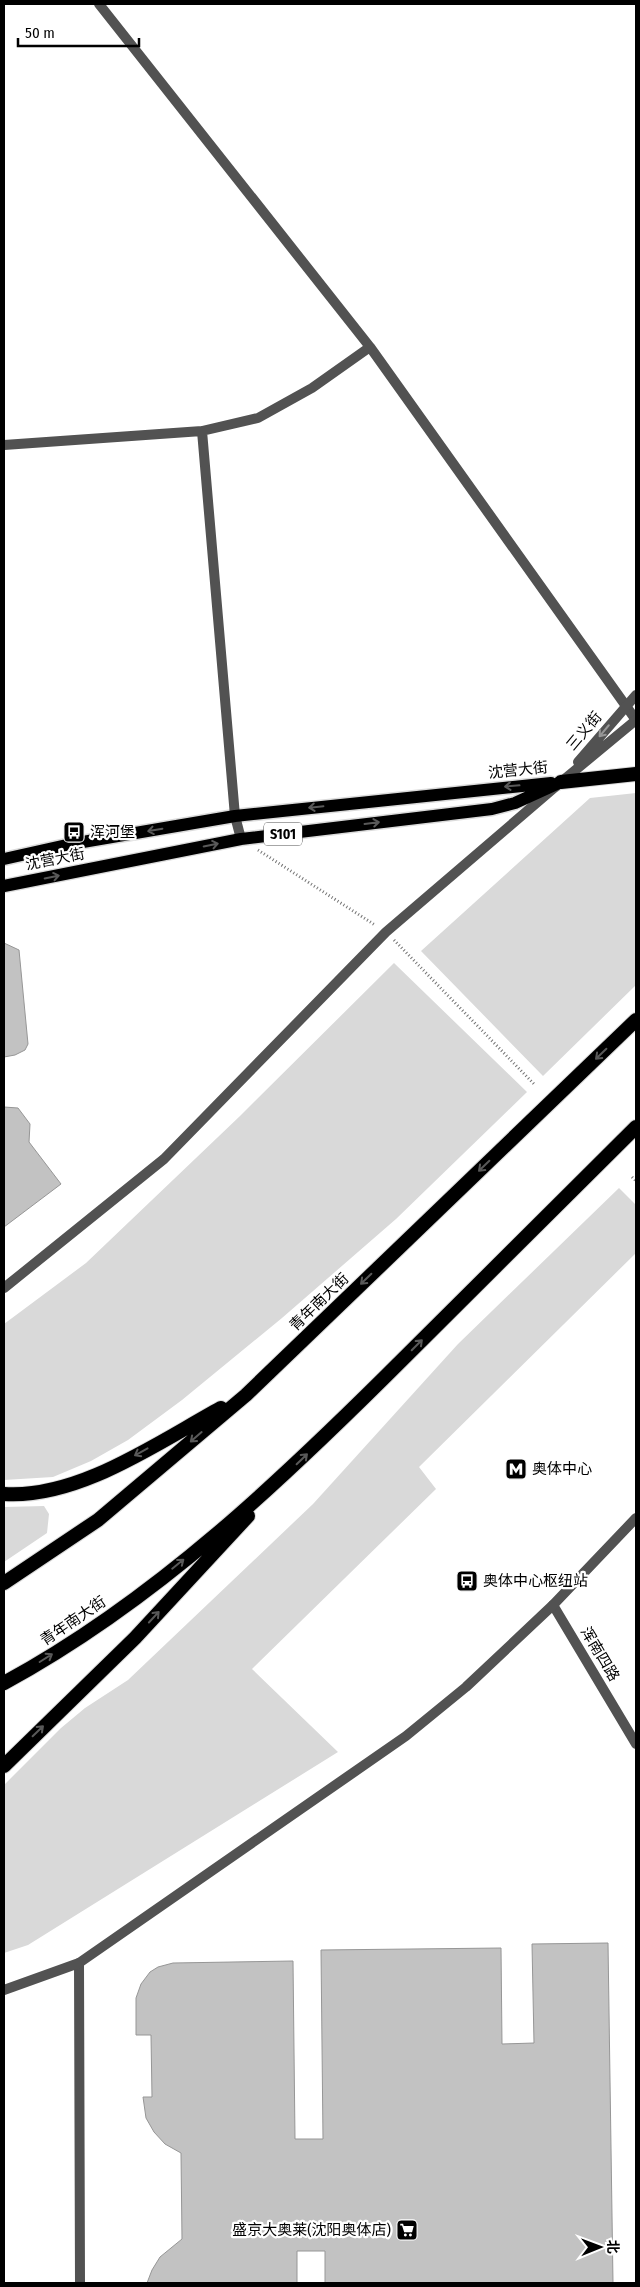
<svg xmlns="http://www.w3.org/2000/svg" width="640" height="2287" font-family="'Fira Sans Condensed','Noto Sans SC',sans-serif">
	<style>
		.green { fill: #d9d9d9 }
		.building { fill: #c2c2c2; stroke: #969696 }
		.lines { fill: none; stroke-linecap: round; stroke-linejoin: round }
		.primary-casing { stroke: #dbdbdb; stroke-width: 15 }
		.trunk-casing { stroke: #dbdbdb; stroke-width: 16 }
		.path { stroke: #747474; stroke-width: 3; stroke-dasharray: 1 2.5; stroke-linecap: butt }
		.minor { stroke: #525252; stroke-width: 10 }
		.tertiary { stroke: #525252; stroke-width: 10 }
		.primary { stroke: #000; stroke-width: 12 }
		.trunk { stroke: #000; stroke-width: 14 }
		.oneway { stroke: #979797 }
		.oneway2 { stroke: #595959 }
		.labels { text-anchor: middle; stroke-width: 4.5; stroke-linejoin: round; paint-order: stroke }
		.shield { fill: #fff; stroke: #4c4c4c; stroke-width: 1 }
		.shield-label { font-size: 14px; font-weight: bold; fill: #000 }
		.street-label { font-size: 15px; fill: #000; stroke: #fff }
		.poi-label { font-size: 15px; fill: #000; stroke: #fff; text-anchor: start }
	</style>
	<rect width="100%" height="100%" fill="#fff"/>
	<path class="green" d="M636,793V985L543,1076L421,951L590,798Z
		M394,963L527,1092L396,1219L282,1318L182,1400L128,1440L91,1461L53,1477L4,1480V1324L86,1263L240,1116Z
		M619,1188L636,1205V1253L419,1467L436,1489L252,1669L338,1752L28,1945L4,1953V1785L61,1728L85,1708L128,1680L313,1504L458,1344Z
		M44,1506L49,1514L47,1533L4,1562V1507Z"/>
	<path class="building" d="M4,943L19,950L28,1044L25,1050L15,1055L4,1057Z
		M4,1107L18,1108L30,1124L29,1142L61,1184L4,1227Z
		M608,1943L613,2283H325V2251H297V2283H147L152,2270L160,2257L182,2239L181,2153L165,2144L154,2132L146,2118L143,2097H152L151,2035H136V1998L141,1984L150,1972L158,1967L173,1963L293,1961L295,2139H323L321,1950L501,1948L502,2044L534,2043L532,1944Z"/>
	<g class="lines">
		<g class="primary-casing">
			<path id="primary" d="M4,859L71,844L235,816L551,783
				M4,886L241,839L492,809L515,803L561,782"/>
		</g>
		<g class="trunk-casing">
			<path id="trunk" d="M561,782L636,774
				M4,1494C78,1499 157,1443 221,1408
				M4,1583L98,1520L246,1395L636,1020
				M4,1683C157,1600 285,1477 407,1355C484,1279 560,1203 636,1127
				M4,1766L135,1638L248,1516"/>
		</g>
		<path class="path" d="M258,850L375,925
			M394,940L535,1085
			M632,1177L636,1181"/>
		<path class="minor" d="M99,4L370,347L636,720
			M202,431L235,816L241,839
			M4,445L202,431L258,418L312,388L370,347
			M553,1605L636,1744
			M79,1963L80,2283"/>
		<path class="tertiary" d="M578,762L636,695
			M4,1288L164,1159L386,932L561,782L636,720
			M4,1990L79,1963L406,1736L466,1687L553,1605L636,1518"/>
		<use href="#primary" class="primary"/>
		<use href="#trunk" class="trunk"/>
	</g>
	<defs><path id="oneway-shaft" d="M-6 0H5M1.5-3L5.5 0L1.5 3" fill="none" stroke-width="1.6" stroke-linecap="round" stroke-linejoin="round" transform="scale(1.25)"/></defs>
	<use class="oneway" href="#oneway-shaft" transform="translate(604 731) rotate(130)"/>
	<g class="oneway2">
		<use href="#oneway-shaft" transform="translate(512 786) rotate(175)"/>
		<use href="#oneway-shaft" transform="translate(316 807) rotate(174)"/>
		<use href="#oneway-shaft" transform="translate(372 823) rotate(-7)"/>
		<use href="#oneway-shaft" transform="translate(155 830) rotate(170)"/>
		<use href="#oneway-shaft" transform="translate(211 845) rotate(-11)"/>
		<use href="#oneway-shaft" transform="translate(52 877) rotate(-11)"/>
		<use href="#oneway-shaft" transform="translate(601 1054) rotate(136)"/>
		<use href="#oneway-shaft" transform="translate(484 1166) rotate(136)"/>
		<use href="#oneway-shaft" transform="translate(366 1279) rotate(136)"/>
		<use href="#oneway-shaft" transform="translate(417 1345) rotate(-45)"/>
		<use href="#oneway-shaft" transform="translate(196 1437) rotate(139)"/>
		<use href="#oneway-shaft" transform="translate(141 1452) rotate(151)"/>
		<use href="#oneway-shaft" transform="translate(302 1459) rotate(-44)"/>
		<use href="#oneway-shaft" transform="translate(178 1564) rotate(-39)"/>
		<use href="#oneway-shaft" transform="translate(154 1617) rotate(-47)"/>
		<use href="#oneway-shaft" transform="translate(46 1658) rotate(-32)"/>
		<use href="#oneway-shaft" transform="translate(38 1731) rotate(-44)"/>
	</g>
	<defs>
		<g id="bus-square" transform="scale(1.125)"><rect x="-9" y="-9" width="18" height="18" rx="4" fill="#000" stroke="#fff"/><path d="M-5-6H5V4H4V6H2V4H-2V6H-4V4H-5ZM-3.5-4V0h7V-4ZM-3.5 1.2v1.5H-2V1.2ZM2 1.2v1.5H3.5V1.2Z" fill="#fff"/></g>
		<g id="metro-square" transform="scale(1.125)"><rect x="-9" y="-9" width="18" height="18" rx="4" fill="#000" stroke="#fff"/><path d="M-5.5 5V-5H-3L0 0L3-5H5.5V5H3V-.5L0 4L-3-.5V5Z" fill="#fff"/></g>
		<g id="supermarket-square" transform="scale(1.125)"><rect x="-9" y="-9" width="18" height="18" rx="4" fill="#000" stroke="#fff"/><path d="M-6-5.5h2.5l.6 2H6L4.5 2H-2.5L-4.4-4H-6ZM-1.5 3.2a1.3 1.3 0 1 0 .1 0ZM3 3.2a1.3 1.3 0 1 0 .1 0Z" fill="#fff"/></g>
	</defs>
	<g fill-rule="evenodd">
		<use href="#bus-square" x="74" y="832"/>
		<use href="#metro-square" x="516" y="1469"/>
		<use href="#bus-square" x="467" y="1581"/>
		<use href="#supermarket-square" x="407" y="2230"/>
	</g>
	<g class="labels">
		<rect class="shield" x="264" y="822.5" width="38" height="23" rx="4"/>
		<g class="shield-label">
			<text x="283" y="839">S101</text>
		</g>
		<g class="street-label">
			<text transform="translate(584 731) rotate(-50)" y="5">三义街</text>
			<text transform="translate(518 770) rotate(-6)" y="5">沈营大街</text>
			<text transform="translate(55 859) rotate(-11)" y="5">沈营大街</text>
			<text transform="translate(319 1302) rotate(-44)" y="5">青年南大街</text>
			<text transform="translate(73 1621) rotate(-34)" y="5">青年南大街</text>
			<text transform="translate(600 1654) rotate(59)" y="5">浑南四路</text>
		</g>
		<g class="poi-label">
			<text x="90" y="837">浑河堡</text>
			<text x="532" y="1474">奥体中心</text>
			<text x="483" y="1586">奥体中心枢纽站</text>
			<text x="391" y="2235" text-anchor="end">盛京大奥莱(沈阳奥体店)</text>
		</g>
	</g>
	<rect width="640" height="2287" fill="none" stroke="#000000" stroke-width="10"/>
	<g transform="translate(600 2247) rotate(89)" stroke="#ffffff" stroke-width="4" paint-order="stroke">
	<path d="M0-4L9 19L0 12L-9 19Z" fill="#000000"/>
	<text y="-8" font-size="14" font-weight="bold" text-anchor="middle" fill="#000000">北</text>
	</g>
	<path d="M18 38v8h121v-8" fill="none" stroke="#000000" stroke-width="2.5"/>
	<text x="25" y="38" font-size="15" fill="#000000" stroke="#ffffff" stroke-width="4" paint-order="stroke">50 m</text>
</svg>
